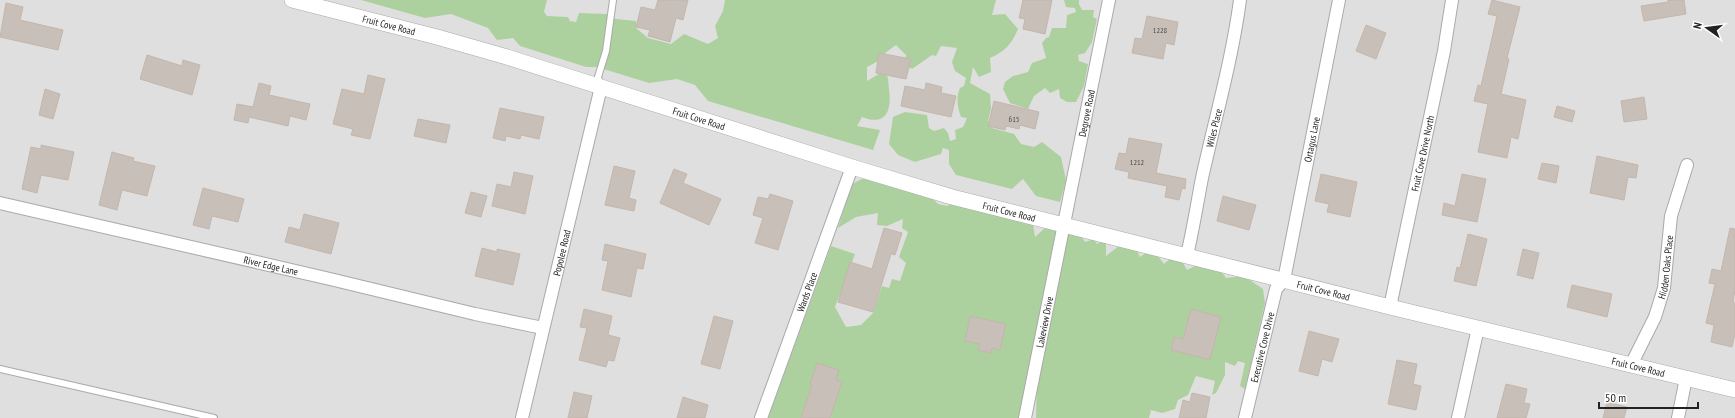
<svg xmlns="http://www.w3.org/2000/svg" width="1735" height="418" font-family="'PT Sans Narrow',sans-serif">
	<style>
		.residential { fill: #e0dfdf }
		.forest { fill: #add19e }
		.building { fill: #c7bfb8; stroke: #c4b6ab }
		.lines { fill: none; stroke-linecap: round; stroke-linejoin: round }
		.service-casing { stroke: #a9a9a9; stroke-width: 8 }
		.minor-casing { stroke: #a9a9a9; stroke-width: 14 }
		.tertiary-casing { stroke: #a9a9a9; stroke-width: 16 }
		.service { stroke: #fff; stroke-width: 6 }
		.minor { stroke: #fff; stroke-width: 12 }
		.tertiary { stroke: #fff; stroke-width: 15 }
		.labels { text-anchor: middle; stroke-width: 3; stroke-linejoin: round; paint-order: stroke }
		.number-label { font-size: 8px; fill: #4b4948 }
		.street-label { font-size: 10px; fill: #222; stroke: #fff }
	</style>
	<rect width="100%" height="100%" fill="#f2efe9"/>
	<path class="residential" d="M0,0H1735V418H0Z"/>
	<path class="forest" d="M361,0H547L544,12L547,16L568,17L570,21L576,22L579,13L606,14L616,19L636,21V28L648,38L671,44L684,34L708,44L718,38L715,26L723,11L725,0H996L992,15L1005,14L1018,29C1012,44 1004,52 990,58L991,72L979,77L973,67L970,83L990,94L991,108L988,121L993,123L992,128L1014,134L1021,144L1034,147L1042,142L1061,157L1066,180L1060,202L1036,196L1023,179L1012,189L956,175L949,164V150L943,148L941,154L915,162L898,155L889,144L893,117L905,112L927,115L929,128L934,131L944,128L948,133L950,141L956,139L955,130L963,127L967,118L961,117C957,106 956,98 960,88L964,86L966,78L955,71L952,62L957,48L941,46L936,56L932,55L912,69L905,65L906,55L896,45L885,53L882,59L867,67V81L884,71C889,76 888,82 889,89C892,109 887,127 862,117L857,126L880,130L873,150L708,101L695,85L677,79L649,83L597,67H586L520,46L513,38L497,40L488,28L451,14L425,18Z
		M1064,0H1079V4L1082,10H1094L1093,17L1097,19L1092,42L1085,53L1078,55L1079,61L1088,64L1084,86L1076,102H1067L1060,98L1059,89L1050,93L1045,88L1034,96L1028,109L1010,103L1003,89L1005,82L1013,76L1028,72L1032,63L1046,58L1042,43L1046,38L1049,37L1052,28H1066L1067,15L1076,12L1075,8L1066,7Z
		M864,178L932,198L938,204L947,206L951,204L1033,224L1035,237L1046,227L1060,233L1019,418H768L831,246L855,254L835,307L846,327L861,325L873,313L882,286L889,288L892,279L900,281L906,263L899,257L908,232L902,228L903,219L887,226L877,225L878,213L856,217L838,228L852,184Z
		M1067,233L1081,236L1085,242L1094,239L1097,244L1102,241L1106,242V256L1120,245L1137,250L1140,257L1147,252L1157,255L1164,264L1171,258L1182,261L1187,270L1197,265L1220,270L1226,278L1244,276L1263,289L1265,303L1245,389L1240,386L1245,363L1238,361L1235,366L1225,362V375L1216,393L1212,395L1215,381L1196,376L1188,395L1178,400L1175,409L1162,413L1151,410L1149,418H1036L1037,378Z"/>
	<path class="building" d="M658,0H688L683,20L676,18L670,42L648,36L650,30L636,27L641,7L655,10Z
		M1023,0H1052L1045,34L1023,29L1025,19L1019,18Z
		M1492,0L1520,7L1507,58L1509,59L1501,94L1526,100L1518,139L1511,137L1507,158L1478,152L1488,104L1474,101L1478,85L1481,86L1497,16L1488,14Z
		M1668,0H1684L1686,14L1644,21L1641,6L1668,2Z
		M6,3L23,7L20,20L63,30L58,50L0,37Z
		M1147,16L1178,22L1174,45L1166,43L1163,59L1132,53L1135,38L1142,39Z
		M1366,25L1386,33L1376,59L1356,51Z
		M879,53L911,59L906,79L876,73Z
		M147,55L182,66L183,60L200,65L192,95L140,79Z
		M368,75L385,79L370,139L351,135L353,129L333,124L342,89L364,94Z
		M259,83L271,86L269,95L310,104L306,120L290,116L288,126L249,117L248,123L234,120L237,104L253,107Z
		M926,83L942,87L941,93L956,96L951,117L901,106L905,86L925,90Z
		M45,89L60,94L53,119L39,115Z
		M1644,97L1647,119L1624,122L1621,101Z
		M994,101L1039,112L1035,129L1020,125L1019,129L1006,126L1005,130L988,126Z
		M1557,106L1575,111L1572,122L1554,117Z
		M500,108L544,117L539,139L521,135L520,139L506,136L505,141L493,138Z
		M418,119L450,125L446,143L414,136Z
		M1129,138L1162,144L1156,173L1186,179L1185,189L1182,188L1179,200L1165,197L1167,186L1128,178L1129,172L1115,169L1119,153L1126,154Z
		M41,145L74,152L68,180L41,175L37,193L22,189L31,147L41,149Z
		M112,152L134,158L133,161L155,166L147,196L122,190L117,210L99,205Z
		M1597,156L1638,165L1636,178L1628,177L1624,200L1590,193Z
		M1542,163L1559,166L1556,183L1538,179Z
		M614,166L635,171L629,198L636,200L634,211L605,205Z
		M674,169L687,174L683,183L721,199L709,225L660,203Z
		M514,172L533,176L525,214L492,206L497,184L511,187Z
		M1321,174L1357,182L1350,217L1327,212L1329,204L1315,201Z
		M1462,174L1486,179L1477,222L1442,215L1444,203L1455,206Z
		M203,188L244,199L238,222L212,216L209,229L193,225Z
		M471,192L487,196L481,217L465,213Z
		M770,194L793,201L778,250L755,243L763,218L753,215L758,197L768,199Z
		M1223,196L1256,205L1249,230L1217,221Z
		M304,214L339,223L331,254L285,242L289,227L300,230Z
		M884,228L902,233L895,255L891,254L873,312L838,302L850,262L872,269Z
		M1730,228L1735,229V290L1733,302L1735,303V334L1732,347L1711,342L1714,325L1706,323L1715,284L1709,283L1712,269L1721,271Z
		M1468,234L1487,239L1476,286L1454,281L1457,267L1460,268Z
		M605,244L646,254L643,269L637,268L631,297L602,290L608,261L602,260Z
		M482,248L497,252V249L520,254L513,285L475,276Z
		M1523,249L1539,253L1533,279L1517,275Z
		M1572,285L1612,294L1607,317L1567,307Z
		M584,309L612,316L608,335L620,338L614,361L608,360L606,367L579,360L587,328L580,327Z
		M1191,309L1221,317L1210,360L1171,350L1174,337L1183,339Z
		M714,316L733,321L720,369L701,364Z
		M970,316L1006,324L1000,350L992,348L991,353L978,350L979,344L965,341Z
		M1309,331L1339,339L1332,362L1322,359L1318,376L1299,371Z
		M1397,360L1417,364L1413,384L1421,386L1416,410L1388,404Z
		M817,363L839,370L836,380L842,382L830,418H801L812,385L810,384Z
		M1506,384L1527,389L1524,403L1530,404L1526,418H1497Z
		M574,392L592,396L587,418H568Z
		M1192,393L1210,397L1206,418H1179L1183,400L1190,402Z
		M683,397L708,405L705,418H677Z
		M1607,402L1627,407L1624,418H1603Z"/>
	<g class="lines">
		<g class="service-casing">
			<path id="service" d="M600,85L598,77L606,51L613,0
				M0,369L214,418"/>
		</g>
		<g class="minor-casing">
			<g id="minor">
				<path id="s1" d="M0,203L330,279L475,314L543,328"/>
				<path id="s2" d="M1187,255C1193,230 1197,204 1202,178C1215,119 1232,60 1240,0"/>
				<path id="s3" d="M1390,307L1444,51L1452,0"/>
				<path id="s4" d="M1631,365L1655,317L1664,288L1671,216L1687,165"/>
				<path id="s5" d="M522,418L601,87"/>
				<path id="s6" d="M761,418L852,167"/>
				<path id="s7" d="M1025,418L1109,0"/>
				<path id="s8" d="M1245,418L1276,289L1284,280L1339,0"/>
				<path d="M1458,418L1478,328"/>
				<path d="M1678,418L1686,378"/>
			</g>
		</g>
		<g class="tertiary-casing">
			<g id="tertiary">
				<path id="s9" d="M292,0L437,37L507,57L852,167L952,197L1390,307L1735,390"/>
			</g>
		</g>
		<use href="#service" class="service"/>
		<use href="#minor" class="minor"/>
		<use href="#tertiary" class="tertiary"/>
	</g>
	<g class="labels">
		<g class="number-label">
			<text x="1160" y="33">1228</text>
			<text x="1014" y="122">615</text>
			<text x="1137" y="165">1212</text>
		</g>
		<g class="street-label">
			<text dy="4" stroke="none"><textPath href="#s9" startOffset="100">Fruit Cove Road</textPath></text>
			<text dy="4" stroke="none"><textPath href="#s7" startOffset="311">Degrove Road</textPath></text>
			<text dy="4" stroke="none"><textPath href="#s9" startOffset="424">Fruit Cove Road</textPath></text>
			<text dy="4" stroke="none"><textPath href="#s2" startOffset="130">Wiles Place</textPath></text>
			<text dy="4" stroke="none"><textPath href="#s8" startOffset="288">Ortagus Lane</textPath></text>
			<text dy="4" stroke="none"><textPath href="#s3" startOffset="157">Fruit Cove Drive North</textPath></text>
			<text dy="4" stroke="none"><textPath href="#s9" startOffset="748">Fruit Cove Road</textPath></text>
			<text dy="4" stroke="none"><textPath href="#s5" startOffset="170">Popolee Road</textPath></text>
			<text dy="4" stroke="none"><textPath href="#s1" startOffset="278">River Edge Lane</textPath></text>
			<text dy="4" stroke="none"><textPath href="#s4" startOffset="105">Hidden Oaks Place</textPath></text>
			<text dy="4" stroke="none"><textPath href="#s9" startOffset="1072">Fruit Cove Road</textPath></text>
			<text dy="4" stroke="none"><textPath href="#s6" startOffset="134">Wards Place</textPath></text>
			<text dy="4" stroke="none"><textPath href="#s7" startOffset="98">Lakeview Drive</textPath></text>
			<text dy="4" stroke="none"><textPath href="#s8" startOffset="73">Executive Cove Drive</textPath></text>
			<text dy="4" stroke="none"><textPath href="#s9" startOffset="1396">Fruit Cove Road</textPath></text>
		</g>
	</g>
	<g transform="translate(1707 28) rotate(284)" stroke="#ffffff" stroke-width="3" paint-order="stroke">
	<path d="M0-3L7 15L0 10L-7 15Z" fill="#222222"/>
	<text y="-6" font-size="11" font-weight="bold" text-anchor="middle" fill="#222222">N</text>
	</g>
	<path d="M1599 402v6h99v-6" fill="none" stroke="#222222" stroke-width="2"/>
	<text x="1605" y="402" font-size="12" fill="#222222" stroke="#ffffff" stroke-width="3" paint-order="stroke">50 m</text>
</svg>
